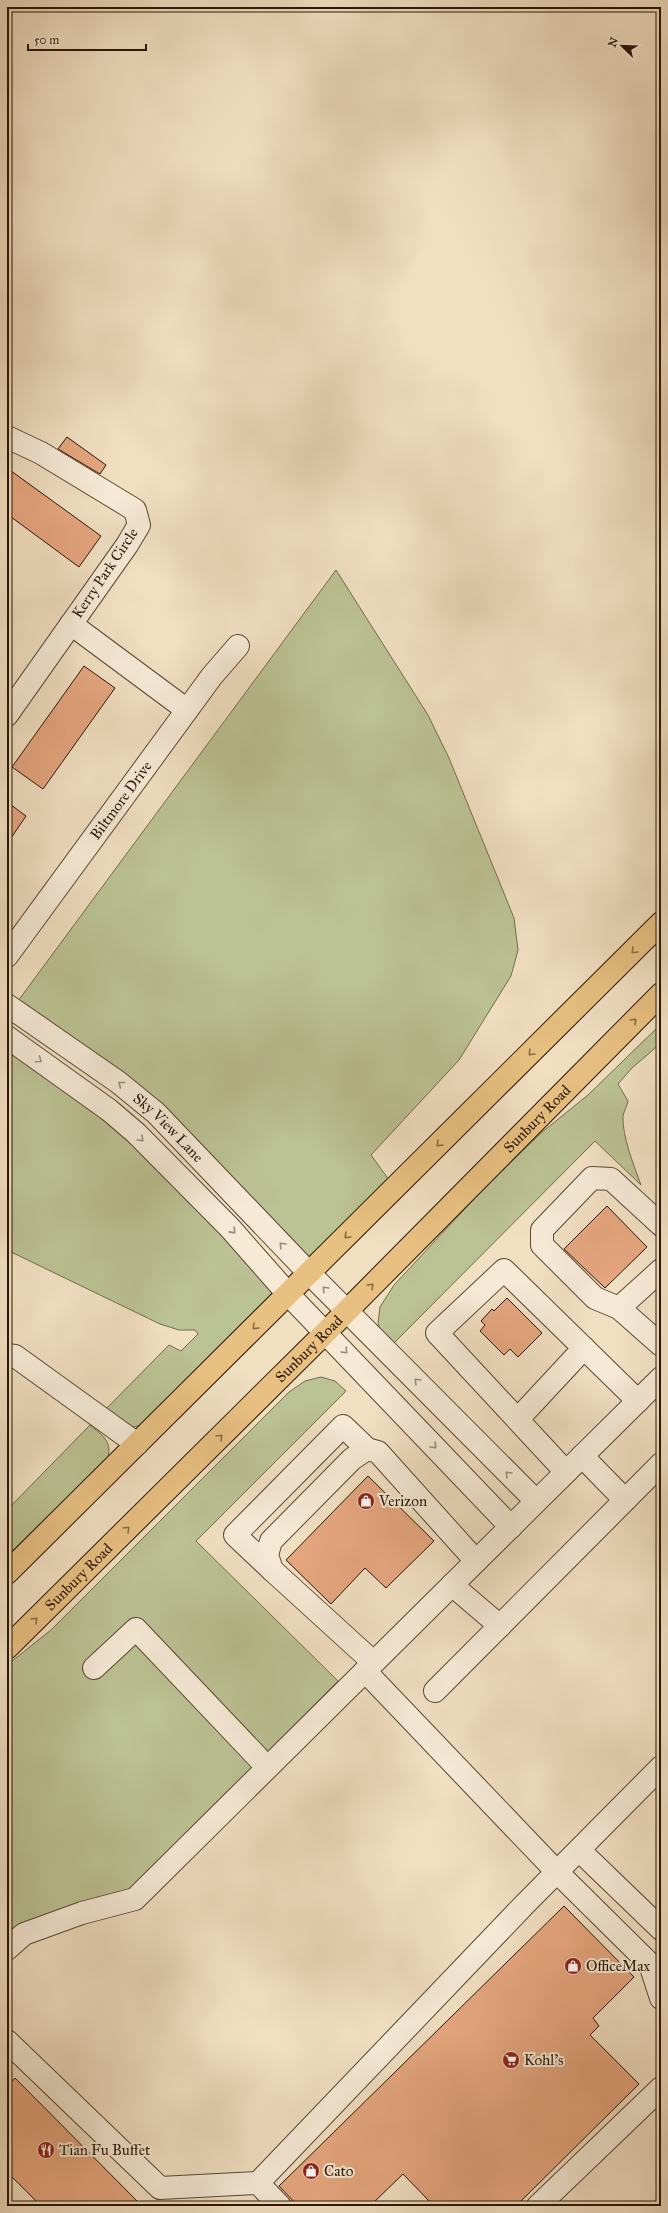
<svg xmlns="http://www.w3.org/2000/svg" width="668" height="2213" font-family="'IM FELL Great Primer',serif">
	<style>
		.green { fill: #bbc293; stroke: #726c4c }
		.building { fill: #e5a67f; stroke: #291605 }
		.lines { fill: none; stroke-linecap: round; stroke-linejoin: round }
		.minor-casing { stroke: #5b4834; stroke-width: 24 }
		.highway-casing { stroke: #291605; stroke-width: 24 }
		.minor { stroke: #f6ead7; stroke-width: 22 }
		.highway { stroke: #e8c081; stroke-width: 22 }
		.oneway { stroke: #886b43 }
		.oneway2 { stroke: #9a8b78 }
		.labels { text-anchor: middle; stroke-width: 4; stroke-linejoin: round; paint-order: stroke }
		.street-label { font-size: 15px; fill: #291605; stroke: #f6ead7 }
		.poi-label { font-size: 15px; fill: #291605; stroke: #f6ead7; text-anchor: start }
	</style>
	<rect width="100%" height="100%" fill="#f1dfc2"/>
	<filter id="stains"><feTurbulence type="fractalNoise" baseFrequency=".005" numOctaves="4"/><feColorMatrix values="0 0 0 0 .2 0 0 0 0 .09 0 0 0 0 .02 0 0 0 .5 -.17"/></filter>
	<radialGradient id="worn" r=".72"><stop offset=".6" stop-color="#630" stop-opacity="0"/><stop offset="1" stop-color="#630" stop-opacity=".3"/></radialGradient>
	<path class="green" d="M336,570L428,715L449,758L514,918L518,950L511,976L459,1060L371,1155L389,1180L306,1262L168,1117L15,1005Z
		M661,1024V1043L632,1068L618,1084L628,1101C627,1106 624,1111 623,1116C622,1136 634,1166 641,1185L595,1141L391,1346L382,1335L378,1323L380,1307L394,1285L486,1186L541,1133L588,1095Z
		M7,1042L100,1109L279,1289L141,1425L130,1428L101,1414L169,1345L181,1351L198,1334L195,1330H179L160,1324L7,1250Z
		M321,1377L335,1381L346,1391L196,1541L338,1681L143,1880L130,1890L7,1935V1665L51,1630L289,1392L305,1381Z
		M90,1425C102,1435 112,1441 108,1457L7,1556V1510Z"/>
	<path class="building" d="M67,437L106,465L100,474L58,449Z
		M7,468L101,536L79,567L7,514Z
		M84,666L115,688L43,789L12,767Z
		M7,802L26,816L7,844Z
		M607,1206L647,1247L605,1288L564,1249Z
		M507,1298L542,1333L518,1357L510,1349L504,1355L480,1331L485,1325L481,1321L492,1309L494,1311Z
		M368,1476L434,1541L386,1588L365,1568L331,1604L286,1560Z
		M564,1906L634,1977L593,2018L599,2026L590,2035L639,2084L516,2206H434L403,2174L370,2206H298L279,2186Z
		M15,2078L142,2206H41L7,2172V2087Z"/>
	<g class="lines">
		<g class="minor-casing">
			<g id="minor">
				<path d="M7,437L41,453L135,510L139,525L127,545L7,715"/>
				<path d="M71,624L187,710"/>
				<path id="s1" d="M7,956L212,676L238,646"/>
				<path id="s2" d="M7,1005L118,1082L156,1113L309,1273L536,1501"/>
				<path d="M7,1037L109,1110L136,1133L230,1228L288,1294L511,1527"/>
				<path d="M661,1225L611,1179L592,1178L542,1230V1245L595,1298L619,1308L661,1345"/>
				<path d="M619,1308L661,1270"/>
				<path d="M7,1355L15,1356L137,1444"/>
				<path d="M518,1419L584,1348"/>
				<path d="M582,1456L625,1500"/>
				<path d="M566,1472L437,1333L504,1270L638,1401"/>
				<path d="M272,1570L235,1535L343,1426L367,1449"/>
				<path d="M452,1585L500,1626"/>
				<path d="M373,1662L272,1570L267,1555L271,1541L352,1459L367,1449L378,1452L476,1561"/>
				<path d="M94,1668L136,1629L267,1767"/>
				<path d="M365,1671L557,1872L650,1964L661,1998"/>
				<path d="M435,1691L661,1464"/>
				<path d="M579,1850L661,1929"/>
				<path d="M7,1949L24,1934L82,1913L135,1899L661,1378"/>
				<path d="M7,2041L160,2188L258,2183L280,2206"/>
				<path d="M258,2183L525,1904L661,1767"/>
				<path d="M538,2206L661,2088"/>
			</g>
		</g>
		<g class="highway-casing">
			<g id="highway">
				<path d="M7,1573L661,923"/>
				<path id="s3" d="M7,1648L326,1332L661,994"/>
			</g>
		</g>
		<use href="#minor" class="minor"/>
		<use href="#highway" class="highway"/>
	</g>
	<defs><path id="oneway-chevron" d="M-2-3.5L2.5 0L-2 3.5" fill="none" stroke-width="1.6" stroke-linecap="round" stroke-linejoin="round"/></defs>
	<g class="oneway">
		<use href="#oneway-chevron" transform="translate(634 951) rotate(135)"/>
		<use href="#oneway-chevron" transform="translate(634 1021) rotate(-45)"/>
		<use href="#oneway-chevron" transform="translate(531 1053) rotate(135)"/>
		<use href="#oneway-chevron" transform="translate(439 1144) rotate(135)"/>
		<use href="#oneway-chevron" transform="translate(347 1236) rotate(135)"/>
		<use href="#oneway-chevron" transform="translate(371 1286) rotate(-45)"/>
		<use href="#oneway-chevron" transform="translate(255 1327) rotate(135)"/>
		<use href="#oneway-chevron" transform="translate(220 1437) rotate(-45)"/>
		<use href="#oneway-chevron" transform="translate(127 1529) rotate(-45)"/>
		<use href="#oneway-chevron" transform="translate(35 1620) rotate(-45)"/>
	</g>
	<g class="oneway2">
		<use href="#oneway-chevron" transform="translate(39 1060) rotate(35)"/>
		<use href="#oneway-chevron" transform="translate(121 1084) rotate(-142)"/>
		<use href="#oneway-chevron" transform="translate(141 1139) rotate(45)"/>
		<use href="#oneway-chevron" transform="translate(233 1231) rotate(48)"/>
		<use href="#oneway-chevron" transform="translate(282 1245) rotate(-133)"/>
		<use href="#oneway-chevron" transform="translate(325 1289) rotate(-135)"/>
		<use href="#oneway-chevron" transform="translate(345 1351) rotate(47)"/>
		<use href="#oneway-chevron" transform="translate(417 1381) rotate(-135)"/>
		<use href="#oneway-chevron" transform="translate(434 1446) rotate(47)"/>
		<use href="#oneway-chevron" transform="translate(508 1474) rotate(-135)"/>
	</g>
	<defs>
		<g id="shop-disc" transform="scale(0.9)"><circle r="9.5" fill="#8f2418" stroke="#f6ead7"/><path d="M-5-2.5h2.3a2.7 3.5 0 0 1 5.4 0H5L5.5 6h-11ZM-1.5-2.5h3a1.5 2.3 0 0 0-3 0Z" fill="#fff"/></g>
		<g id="supermarket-disc" transform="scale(0.9)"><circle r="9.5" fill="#8f2418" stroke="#f6ead7"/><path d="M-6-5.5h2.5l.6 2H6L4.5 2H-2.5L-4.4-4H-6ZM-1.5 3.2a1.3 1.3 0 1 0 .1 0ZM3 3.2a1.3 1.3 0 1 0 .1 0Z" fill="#fff"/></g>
		<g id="restaurant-disc" transform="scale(0.9)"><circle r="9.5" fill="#8f2418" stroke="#f6ead7"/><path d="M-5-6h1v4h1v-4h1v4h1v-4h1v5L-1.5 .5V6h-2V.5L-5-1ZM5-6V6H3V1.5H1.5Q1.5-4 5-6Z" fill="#fff"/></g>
	</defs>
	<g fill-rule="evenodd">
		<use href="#shop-disc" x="366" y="1501"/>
		<use href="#shop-disc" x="573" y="1966"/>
		<use href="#supermarket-disc" x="511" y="2060"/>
		<use href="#restaurant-disc" x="46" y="2150"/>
		<use href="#shop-disc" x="311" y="2171"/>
	</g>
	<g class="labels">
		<g class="street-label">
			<text transform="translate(105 573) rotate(-56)" y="5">Kerry Park Circle</text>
			<text dy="5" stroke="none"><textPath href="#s1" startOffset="193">Biltmore Drive</textPath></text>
			<text dy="5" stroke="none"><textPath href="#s3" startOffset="749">Sunbury Road</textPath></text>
			<text dy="5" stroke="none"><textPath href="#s2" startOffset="203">Sky View Lane</textPath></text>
			<text dy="5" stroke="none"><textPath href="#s3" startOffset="425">Sunbury Road</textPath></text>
			<text dy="5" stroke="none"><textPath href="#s3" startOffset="101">Sunbury Road</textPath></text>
		</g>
		<g class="poi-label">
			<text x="379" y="1506">Verizon</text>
			<text x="586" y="1971">OfficeMax</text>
			<text x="524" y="2065">Kohl's</text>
			<text x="59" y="2155">Tian Fu Buffet</text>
			<text x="324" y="2176">Cato</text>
		</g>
	</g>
	<rect width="668" height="2213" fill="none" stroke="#f1dfc2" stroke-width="24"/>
	<rect x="8" y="8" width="652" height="2197" fill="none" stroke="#291605" stroke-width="2"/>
	<rect x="12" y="12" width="644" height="2189" fill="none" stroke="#291605"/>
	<g transform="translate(622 46) rotate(293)" stroke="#f6ead7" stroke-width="3" paint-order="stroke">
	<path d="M0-3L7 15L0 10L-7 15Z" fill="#291605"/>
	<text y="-6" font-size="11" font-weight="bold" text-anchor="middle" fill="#291605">N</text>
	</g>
	<path d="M28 44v6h118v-6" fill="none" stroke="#291605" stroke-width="2"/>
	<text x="34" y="44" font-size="12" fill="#291605" stroke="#f6ead7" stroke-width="3" paint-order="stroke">50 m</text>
	<rect width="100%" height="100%" filter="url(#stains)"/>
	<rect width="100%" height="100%" fill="url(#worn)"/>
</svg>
